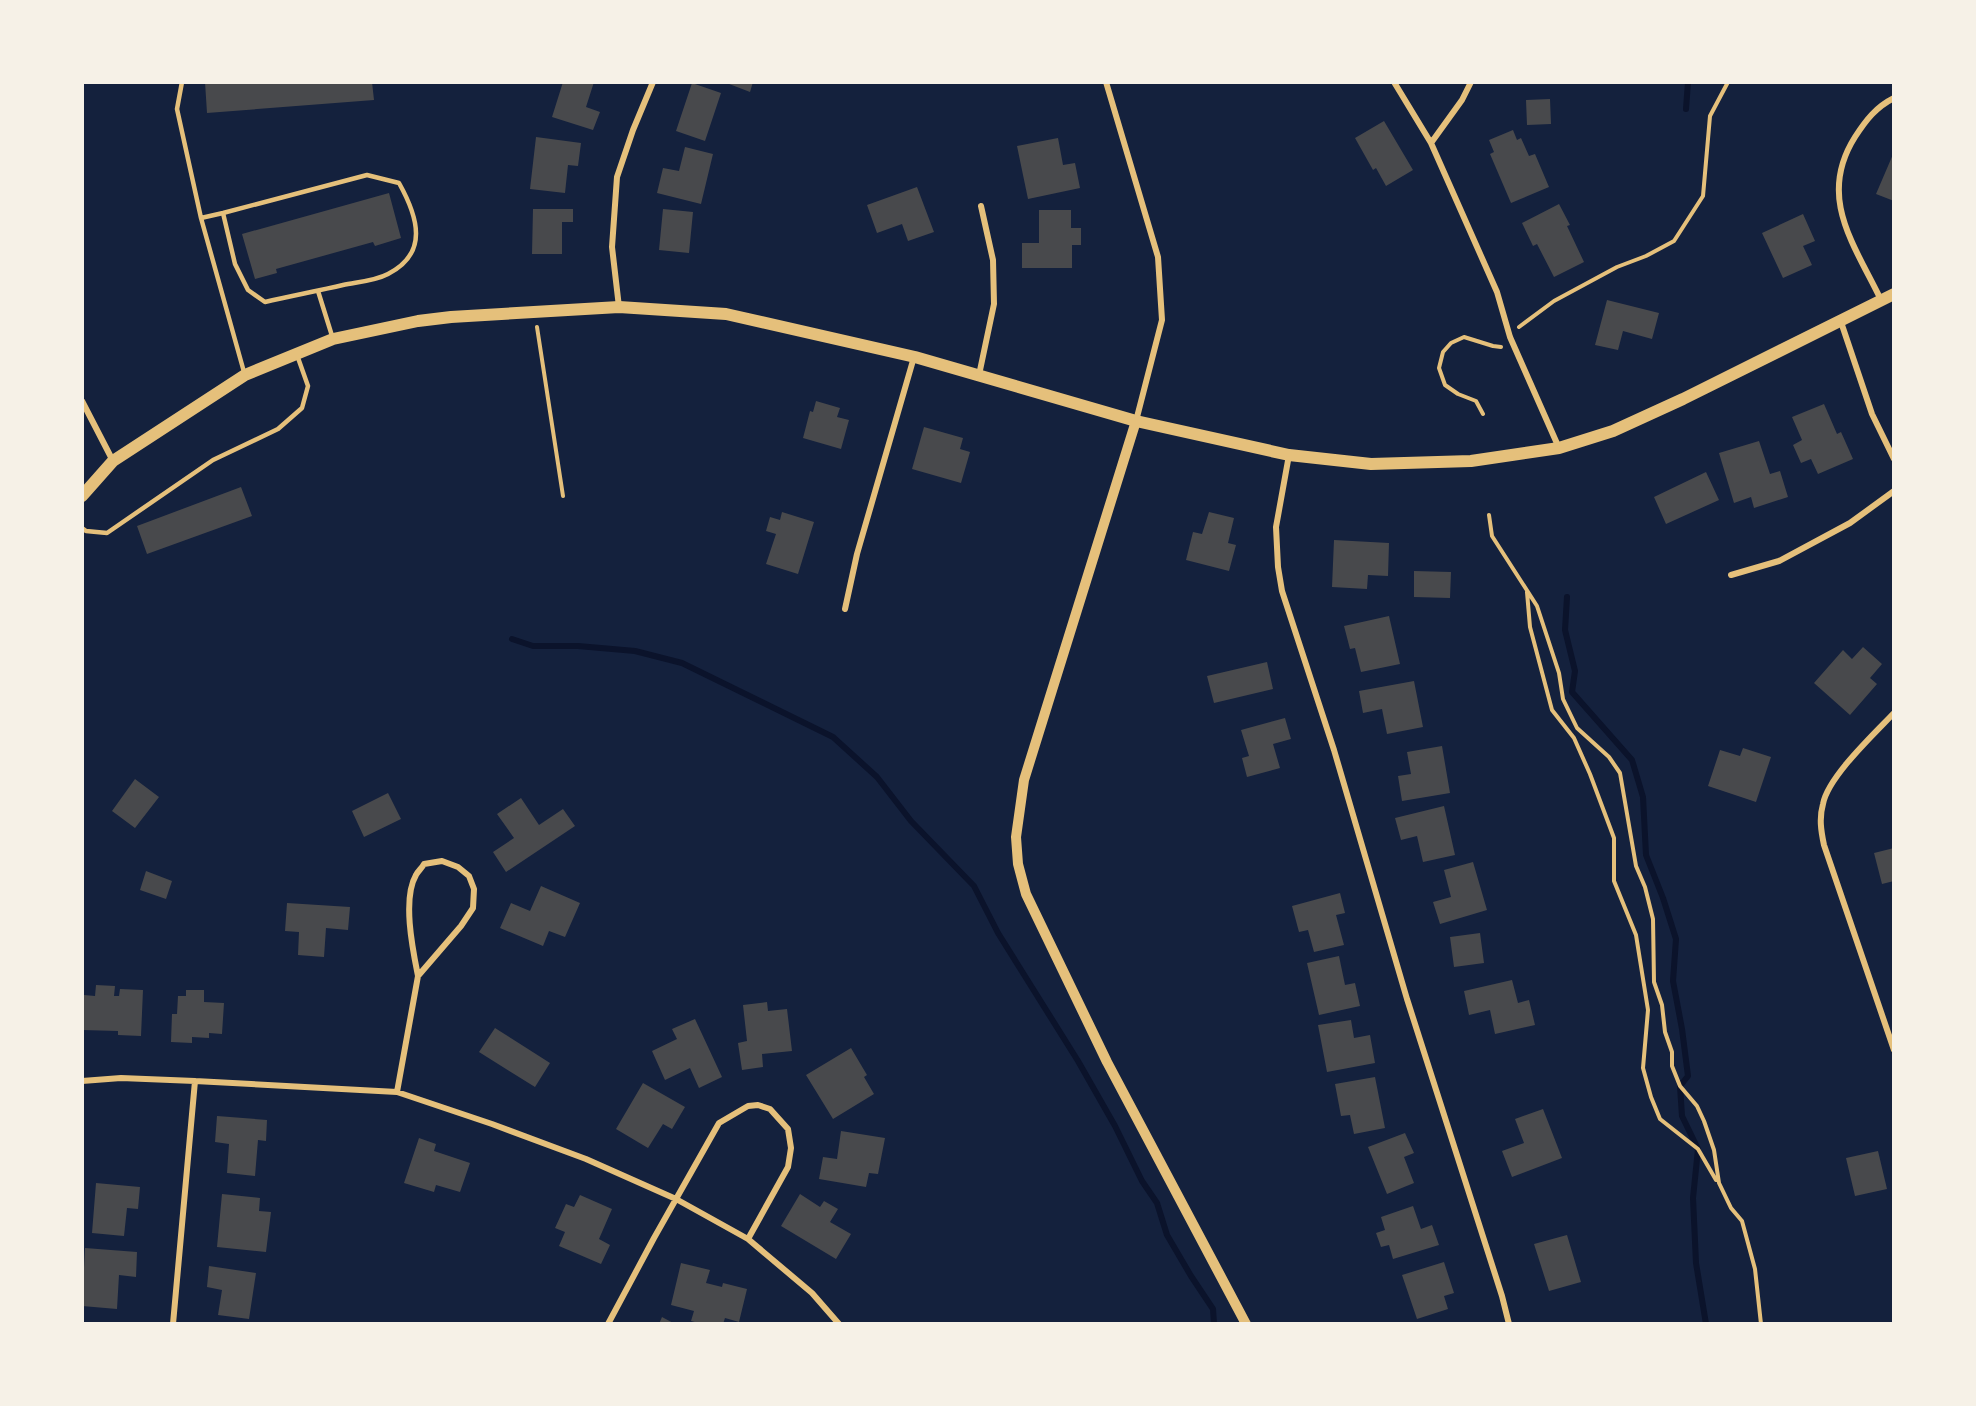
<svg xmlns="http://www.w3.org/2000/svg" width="1976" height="1406" font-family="Quicksand,sans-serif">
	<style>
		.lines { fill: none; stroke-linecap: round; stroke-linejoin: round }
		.stream { stroke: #0b132b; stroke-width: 6 }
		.building { fill: #48494c }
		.path { stroke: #e5c07b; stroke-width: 4 }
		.service { stroke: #e5c07b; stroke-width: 4.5 }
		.minor { stroke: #e5c07b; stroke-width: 6 }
		.tertiary { stroke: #e5c07b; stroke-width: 10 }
		.secondary { stroke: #e5c07b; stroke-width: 12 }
	</style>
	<rect width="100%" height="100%" fill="#14213d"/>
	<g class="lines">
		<path class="stream" d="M1686,109L1688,82
			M1567,597L1565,630L1575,671L1572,692L1632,760L1643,797L1646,855L1663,898L1676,939L1673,981L1682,1029L1688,1076L1680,1086L1682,1116L1698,1149L1693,1198L1696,1263L1706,1324
			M512,639L533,646H578L635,651L682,663L833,737L877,777L911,821L974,886L998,933L1078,1061L1115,1126L1142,1181L1157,1203L1167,1235L1191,1276L1213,1309L1214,1324"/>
	</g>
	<path class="building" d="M205,82H372L374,100L207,113Z
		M563,82H594L586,107L600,112L593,130L552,117Z
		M724,82H753L750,92Z
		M692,83L721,93L705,141L676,131Z
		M1550,99L1551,124L1527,125L1526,100Z
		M1384,121L1413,170L1386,186L1376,168L1373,170L1355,138Z
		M1513,130L1517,140L1521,138L1529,156L1535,154L1549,187L1511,203L1490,154L1494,152L1489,140Z
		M536,137L581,143L578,166L568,165L565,193L530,189Z
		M1058,138L1063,165L1075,163L1080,188L1028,199L1017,146Z
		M685,147L713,154L701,204L657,193L663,168L679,171Z
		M1894,152V201L1876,194Z
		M917,187L934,232L908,241L902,224L877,233L867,205Z
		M389,193L401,238L375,246L373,242L276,269L277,273L255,279L242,234Z
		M1559,204L1570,225L1567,226L1584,262L1554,277L1537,244L1533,246L1522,223Z
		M533,209H573V222H562V254H532Z
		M663,209L693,212L689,253L659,250Z
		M1039,210H1071V228H1081V245H1072V268H1022V243H1039Z
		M1803,214L1815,241L1803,246L1812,265L1783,278L1762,233Z
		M1607,300L1659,313L1652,339L1623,331L1618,350L1595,345Z
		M816,401L840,408L837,417L849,420L841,449L803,438L810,411L813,412Z
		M1824,404L1837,434L1841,432L1853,459L1818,474L1811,459L1801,463L1793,445L1802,440L1792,417Z
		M924,427L963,438L960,449L970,452L961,483L912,469Z
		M1759,441L1770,474L1780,471L1788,497L1754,508L1751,497L1734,503L1719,453Z
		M1706,472L1719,500L1666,524L1654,497Z
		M241,487L252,516L147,554L137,526Z
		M782,512L814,522L798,574L766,564L776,534L766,531L770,517L780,520Z
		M1209,512L1234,518L1228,543L1236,545L1229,571L1186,560L1193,532L1202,534Z
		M1334,540L1389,543L1388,576L1368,575L1367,589L1332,587Z
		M1414,571L1451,572L1450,598L1414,597Z
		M1389,616L1400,664L1361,672L1355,648L1350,649L1344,626Z
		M1863,647L1882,664L1870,678L1877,684L1850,715L1814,683L1843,650L1852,659Z
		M1267,662L1273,689L1214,703L1207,676Z
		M1414,681L1423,727L1387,734L1382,709L1363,713L1359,691Z
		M1285,718L1291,739L1273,744L1280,768L1247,777L1242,758L1249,756L1241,730Z
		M1442,746L1450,793L1402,801L1398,776L1411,774L1407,752Z
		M1743,748L1771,757L1756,802L1708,786L1720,750L1740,756Z
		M135,779L159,797L135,828L112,811Z
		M388,793L401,819L364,837L352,811Z
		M521,798L539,825L563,809L575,826L506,872L493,852L514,838L497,814Z
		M1444,806L1455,855L1423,862L1417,836L1401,840L1395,818Z
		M1894,848V881L1882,884L1874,853Z
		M1473,862L1487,910L1440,924L1433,902L1451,897L1444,870Z
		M146,871L172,881L166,899L140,890Z
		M541,886L580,903L565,937L549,931L543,946L500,928L511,903L530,911Z
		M1340,893L1345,913L1336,915L1344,945L1314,952L1308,930L1299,932L1292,906Z
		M287,903L350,907L348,930L326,928L324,957L298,955L299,932L285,931Z
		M1480,933L1484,963L1454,967L1450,937Z
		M1339,956L1345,985L1355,983L1360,1006L1319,1015L1307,963Z
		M1512,980L1518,1003L1529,1000L1535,1025L1495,1034L1490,1010L1469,1015L1464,991Z
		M96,985L115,986L114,996H119L120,989L143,990L141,1036L118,1035V1031L82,1030L84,995L95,996Z
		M186,990H204V1002L224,1003L222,1034L209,1033V1038L192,1037V1043L171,1042L172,1014H177L178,996H186Z
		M767,1002L768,1011L787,1009L792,1051L762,1054L763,1067L742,1070L738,1043L747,1041L743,1005Z
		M695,1019L722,1077L699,1088L690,1068L665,1080L652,1051L677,1039L672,1029Z
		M1351,1020L1354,1038L1370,1035L1375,1063L1327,1072L1318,1025Z
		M495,1028L550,1063L535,1087L479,1052Z
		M851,1048L867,1075L864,1077L874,1094L833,1119L806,1075Z
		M1375,1077L1385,1128L1354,1134L1350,1115L1341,1116L1335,1084Z
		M643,1083L685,1107L672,1129L663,1124L648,1148L616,1129Z
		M1543,1109L1562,1158L1512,1177L1502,1151L1524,1143L1515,1119Z
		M217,1116L267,1120L266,1141L258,1140L255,1176L227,1173L229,1144L215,1142Z
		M841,1131L885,1138L878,1174L869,1173L866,1187L819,1179L823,1157L837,1159Z
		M1405,1133L1414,1153L1404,1157L1414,1183L1387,1194L1368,1147Z
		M419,1138L436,1144L434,1151L470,1163L460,1192L436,1185L434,1192L404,1183Z
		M1878,1151L1887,1189L1855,1196L1846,1158Z
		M96,1183L140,1187L138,1209L127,1208L124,1236L92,1233Z
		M222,1194L260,1198L259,1211L271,1212L266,1252L217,1247Z
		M800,1194L820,1207L824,1201L838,1209L830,1222L851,1234L836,1259L781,1226Z
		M580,1195L612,1209L599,1239L610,1245L601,1264L559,1246L565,1232L555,1228L566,1204L574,1207Z
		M1413,1206L1421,1229L1432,1225L1439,1245L1393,1259L1389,1245L1381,1247L1376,1233L1385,1230L1381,1217Z
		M1567,1235L1581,1282L1549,1291L1534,1244Z
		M85,1248L137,1252L136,1277L119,1275L117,1309L82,1306Z
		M1444,1262L1454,1293L1444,1296L1448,1309L1417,1319L1402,1275Z
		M681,1263L710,1270L706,1283L722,1287L723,1283L747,1289L739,1322L725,1318L723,1324H702L691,1321L694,1311L671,1305Z
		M209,1266L256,1273L249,1319L218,1315L222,1290L207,1287Z
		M662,1317L675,1324H659Z"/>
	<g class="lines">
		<path class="path" d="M537,327L563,496
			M1519,327L1554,301L1617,267L1646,256L1674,241L1703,196L1710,116L1728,82
			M1483,414L1476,401L1458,394L1445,385L1439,368L1443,352L1451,343L1464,337L1493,346L1501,347
			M1489,515L1492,536L1537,606L1559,673L1563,699L1577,728L1609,757L1620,773L1636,866L1645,887L1653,919L1654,982L1662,1005L1665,1032L1672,1052V1066L1680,1086L1697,1106L1704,1121L1714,1150L1719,1183L1731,1208L1742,1221L1755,1269L1761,1324
			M1527,592L1530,627L1552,710L1574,738L1590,774L1614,838V881L1636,935L1648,1010L1643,1068L1651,1097L1660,1119L1698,1149L1716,1180"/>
		<path class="service" d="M182,82L177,109L201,218L244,372
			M201,218L223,213L367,175L399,183C418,217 429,253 388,274C375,281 357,282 343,285C317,291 291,296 265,302L248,290L235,264L223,213
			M318,291L333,339
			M82,528L86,531L107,533L213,460L278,429L302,408L308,386L297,355"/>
		<path class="minor" d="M1106,82L1158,257L1162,320L1136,421
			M1394,82L1431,143
			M1471,82L1462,100L1431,143L1497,292L1510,337L1559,448
			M1881,300C1854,244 1817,197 1855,137C1866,120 1876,107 1894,98
			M619,307L612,247L617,177L633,130L653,82
			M1841,322L1872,414L1894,459
			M979,375L994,304L993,260L981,206
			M82,401L113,461
			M1289,455L1276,527L1278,567L1282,591L1334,750L1407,999L1502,1296L1509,1324
			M1731,575L1779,561L1850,523L1894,491
			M845,609L857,554L914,357
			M1894,713C1874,734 1828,777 1823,804C1819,818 1821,831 1824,845L1894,1050
			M82,1081L121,1078L195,1081L397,1092L492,1124L586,1159L676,1199L748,1239L812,1293L839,1324
			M397,1092L418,976L461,926L473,908L474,889L469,876L458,867L442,861L424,864C422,868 418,871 416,875C402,899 413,951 418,976
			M173,1324L195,1081
			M608,1324L654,1238L719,1123L748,1106L758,1105L770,1109L788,1129L791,1148L788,1167L748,1239"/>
		<path class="tertiary" d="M1136,421L1024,780L1016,837L1018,864L1026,894L1107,1062L1246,1324"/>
		<path class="secondary" d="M82,496L113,461L245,375L333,339L418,321L451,317L619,307L726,314L915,357L1136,421L1289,455L1371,464L1471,461L1559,448L1613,431L1683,399L1894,294"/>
	</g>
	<rect width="1976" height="1406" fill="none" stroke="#f6f1e7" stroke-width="168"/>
</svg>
